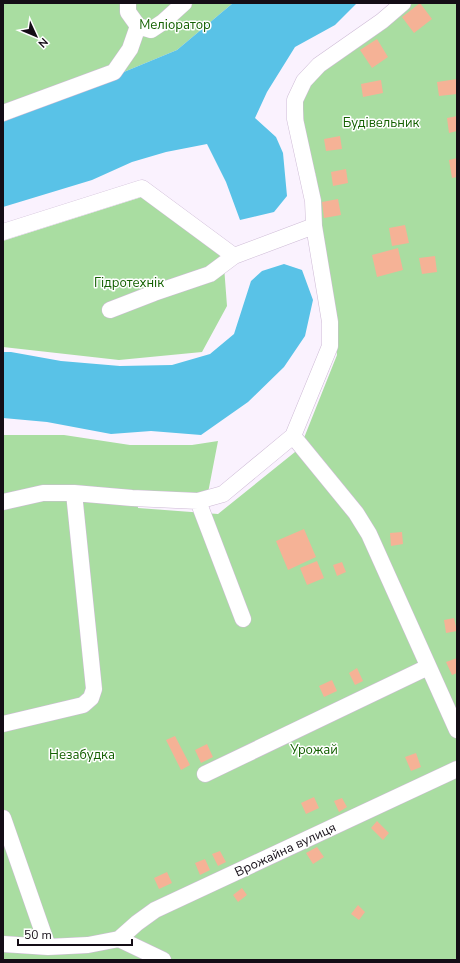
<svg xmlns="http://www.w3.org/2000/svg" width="460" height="963" font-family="'Nunito Sans',sans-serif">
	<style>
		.green { fill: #a9dda1 }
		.water { fill: #59c2e7 }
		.building { fill: #f5b296 }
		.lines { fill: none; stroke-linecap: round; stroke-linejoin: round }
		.minor-casing { stroke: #cebbd6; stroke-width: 17 }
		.minor { stroke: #fff; stroke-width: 16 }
		.labels { text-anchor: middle; stroke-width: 3; stroke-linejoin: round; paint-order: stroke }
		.park-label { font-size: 13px; fill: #136001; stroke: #fff }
		.street-label { font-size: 13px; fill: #140d16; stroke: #fff }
	</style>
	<rect width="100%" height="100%" fill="#faf2fe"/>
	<path class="green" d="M3,3H233L177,50L3,122Z
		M412,3H457V960H3V435H64L130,445H192L218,441L207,498L137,494L138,508L218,514L300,448L337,355L316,176L305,137L302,95L325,67L384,27Z
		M145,196L223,253L227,306L202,352L119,360L3,347V241Z"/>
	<path class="water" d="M233,3H357L335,25L295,47L267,92L255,118L276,137L283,153L287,196L274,212L240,220L226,182L207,144L166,152L132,162L92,180L3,207V122L177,50Z
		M284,264L302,270L313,300L305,336L284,367L248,402L201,435L151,431L111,434L47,422L3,418V352H11L61,361L120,366L172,365L210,354L234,334L251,281L262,271Z"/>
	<path class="building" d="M420,3L432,19L414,33L402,17Z
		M377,39L388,57L372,68L360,50Z
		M457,79V94L439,96L437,82Z
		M381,80L383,93L363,97L361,84Z
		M457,116V131L449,133L447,118Z
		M340,136L342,149L326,151L324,139Z
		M457,158V177L452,178L449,160Z
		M346,169L348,183L333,186L331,172Z
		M338,199L341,215L324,218L322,202Z
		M405,225L409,243L392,246L389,228Z
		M398,248L403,270L377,277L372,255Z
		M435,256L437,272L422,274L419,258Z
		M304,529L316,557L288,570L276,541Z
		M402,532L403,544L391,546L390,533Z
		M317,561L324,578L307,585L300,568Z
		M342,562L346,572L337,576L333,565Z
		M454,618L457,631L446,633L444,620Z
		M457,658V673L452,675L446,662Z
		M357,668L363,681L355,685L349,673Z
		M332,680L337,691L324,697L319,686Z
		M175,736L190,765L181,770L166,740Z
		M207,744L213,757L201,763L195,750Z
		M416,753L421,767L411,771L405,757Z
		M314,797L319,808L306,814L301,803Z
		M342,798L347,807L339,812L334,801Z
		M377,821L389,833L383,840L371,828Z
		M317,847L324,857L313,864L306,853Z
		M220,851L226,862L218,866L212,854Z
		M205,859L210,870L200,875L195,863Z
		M167,872L172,883L159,889L154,878Z
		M242,888L247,895L238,902L233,895Z
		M358,905L365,912L359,920L351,914Z"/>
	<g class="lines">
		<g class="minor-casing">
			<path id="minor" d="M128,3V12L138,26L151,30L163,22L184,3
				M3,113L114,72L130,49L138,26
				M3,232L142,188L234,256
				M110,310L154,293L210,274L234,256L314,226
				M293,436L356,513L369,534L457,730
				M198,501L243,619
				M3,502L43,493H74L132,498L198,501L223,494L293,436L330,346V322L314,226L313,201L295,119V100L304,81L319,65L382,21L403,3
				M3,724L83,705L91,698L94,689L74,493
				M205,774L428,667
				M3,818L48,947
				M119,939L137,923L155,910L457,769
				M3,944L48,947L88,945L119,939L163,960"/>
		</g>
		<use href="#minor" class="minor"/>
	</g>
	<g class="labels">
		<g class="park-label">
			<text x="175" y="29">Меліоратор</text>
			<text x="381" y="127">Будівельник</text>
			<text x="129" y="287">Гідротехнік</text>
			<text x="314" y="754">Урожай</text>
			<text x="82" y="759">Незабудка</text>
		</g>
		<g class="street-label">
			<text transform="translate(285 849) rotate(-25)" y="5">Врожайна вулиця</text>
		</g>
	</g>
	<rect width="460" height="963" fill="none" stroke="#140d16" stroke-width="8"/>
	<g transform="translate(36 36) rotate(134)" stroke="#ffffff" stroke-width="3" paint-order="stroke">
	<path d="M0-3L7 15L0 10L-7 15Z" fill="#140d16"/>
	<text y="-6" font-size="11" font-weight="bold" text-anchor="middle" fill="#140d16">N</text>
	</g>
	<path d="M18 939v6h114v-6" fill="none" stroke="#140d16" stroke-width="2"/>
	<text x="24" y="939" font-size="12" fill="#140d16" stroke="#ffffff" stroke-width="3" paint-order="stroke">50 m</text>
</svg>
